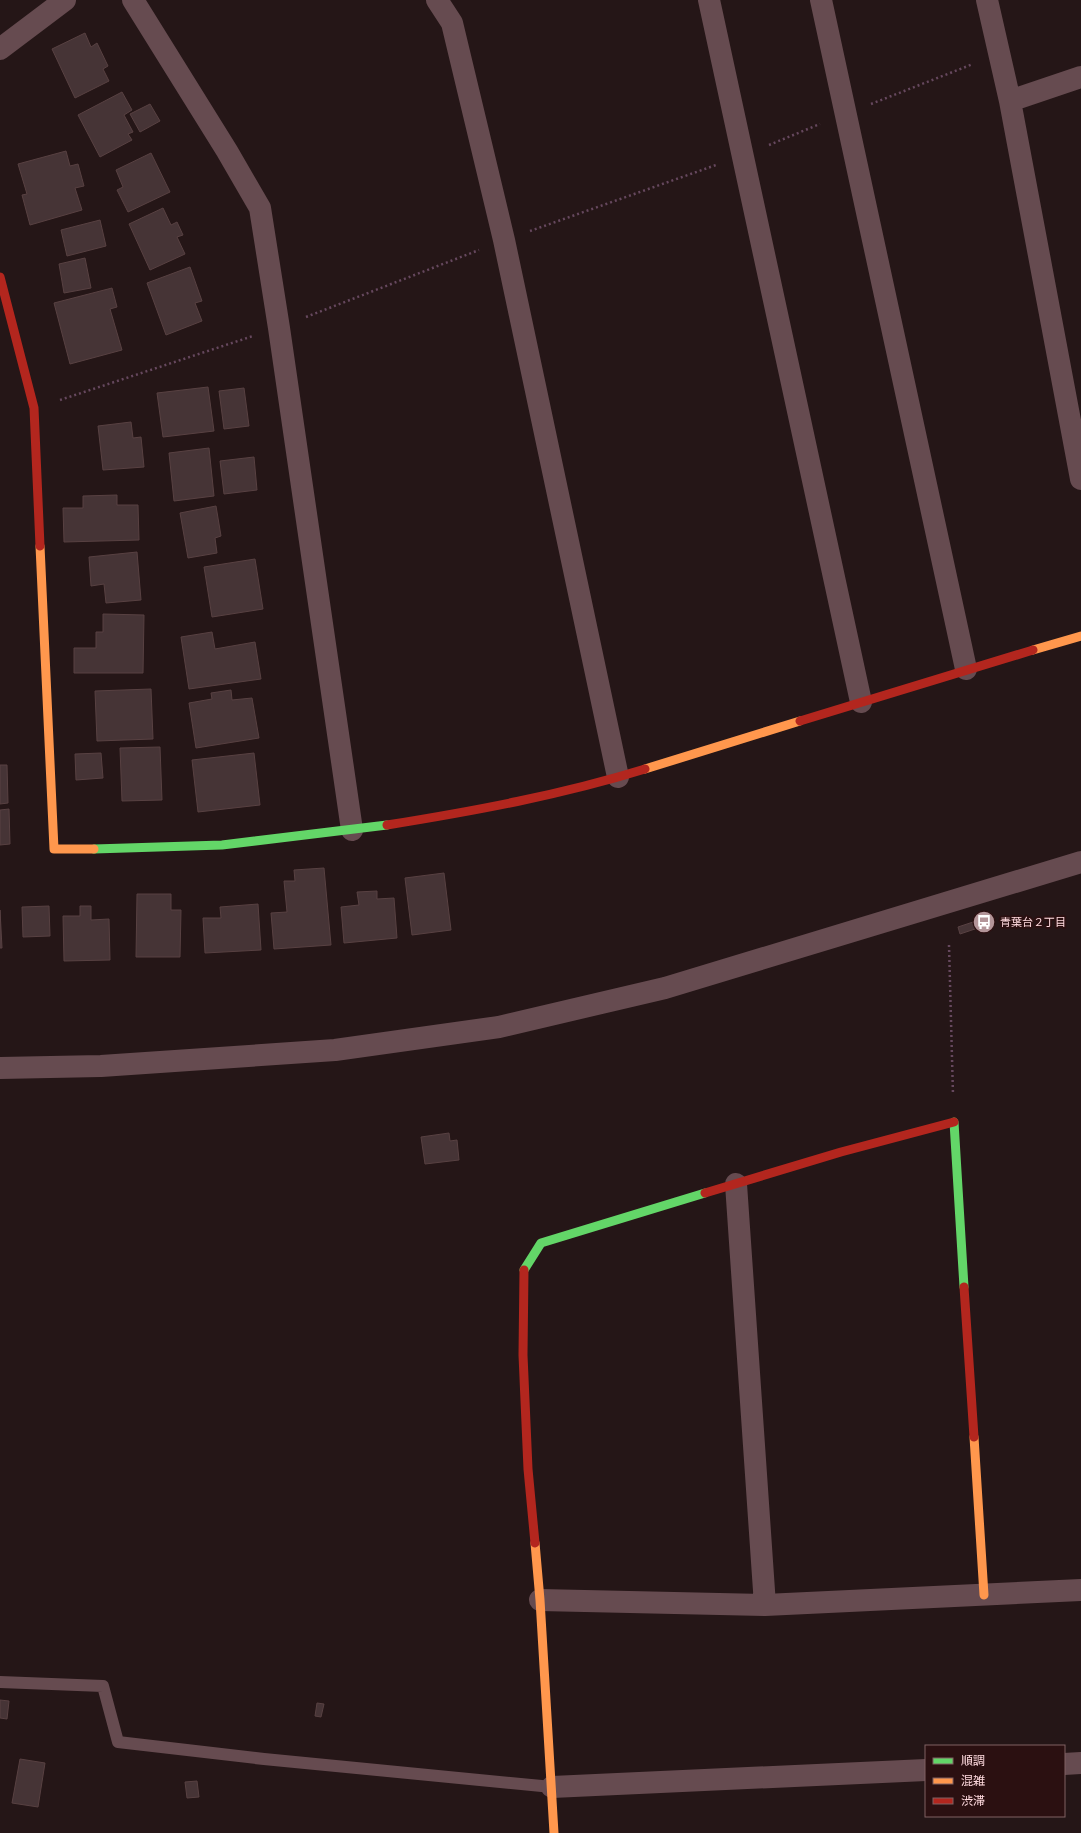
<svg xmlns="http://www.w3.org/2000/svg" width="1081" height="1833" font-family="'Fira Sans Condensed','Noto Sans JP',sans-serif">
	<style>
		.building { fill: #463436; stroke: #584142 }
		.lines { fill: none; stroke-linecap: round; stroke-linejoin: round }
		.path { stroke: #66485e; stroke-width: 2.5; stroke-dasharray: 2 3; stroke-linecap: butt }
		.lane { stroke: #664b50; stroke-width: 12 }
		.street { stroke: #664b50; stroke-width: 22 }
		.fast { stroke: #63d668; stroke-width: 9 }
		.slow { stroke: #ff974d; stroke-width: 9 }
		.jam { stroke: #b3261e; stroke-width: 9 }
		.labels { text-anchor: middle; stroke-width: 4; stroke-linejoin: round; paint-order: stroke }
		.poi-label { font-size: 11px; fill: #ffdadf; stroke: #2b1011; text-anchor: start }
	</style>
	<rect width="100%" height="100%" fill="#251617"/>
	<path class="building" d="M85,33L91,47L97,43L108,66L103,69L109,81L75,98L52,49Z
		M122,92L132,110L124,115L133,132L128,134L132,140L100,157L78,115Z
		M150,104L160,121L140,132L130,114Z
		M66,151L70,166L78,164L84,186L75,188L82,210L30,225L22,195L27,194L18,164Z
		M151,153L170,192L128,212L117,190L123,187L116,170Z
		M163,208L171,225L177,222L183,235L177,237L185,254L150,270L129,224Z
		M100,220L106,246L67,256L61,230Z
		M85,258L91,288L64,293L59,264Z
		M190,267L202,301L195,303L202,321L166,335L147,283Z
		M112,288L117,307L110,309L122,350L70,364L54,303Z
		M208,387L214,431L163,437L157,393Z
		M244,388L249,426L224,429L219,391Z
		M131,422L133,438L141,437L144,467L103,470L98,426Z
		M209,448L214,496L174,501L169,453Z
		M254,457L257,490L224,494L220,461Z
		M117,495V505H138L139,540L64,542L63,508H83V496Z
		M216,506L221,536L215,538L217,553L188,558L180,513Z
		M137,552L141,600L106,603L104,584L91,586L89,557Z
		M255,559L263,609L212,617L204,567Z
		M103,614L144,615L143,673H74V648H96V632H103Z
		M212,632L215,649L255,642L261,679L189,689L181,637Z
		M151,689L153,739L97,741L95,691Z
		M231,690L232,700L252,698L259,738L196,748L189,703L212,699L211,693Z
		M160,747L162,800L122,801L120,748Z
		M101,753L103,778L76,780L75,754Z
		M254,753L260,805L198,812L192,760Z
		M0,765H7L8,803L0,804Z
		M9,809L10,844L0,845V810Z
		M324,868L331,945L274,949L271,913L287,912L284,881H295L294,870Z
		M444,873L451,930L412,935L405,878Z
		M377,891V899L394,898L397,938L344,943L341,907L359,905L357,892Z
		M137,894H171V910H181L180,957H136Z
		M258,904L261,950L205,953L203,918H221L220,907Z
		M49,906L50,936L23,937L22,907Z
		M80,906H91V920L109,919L110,960L64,961L63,916H80Z
		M0,910L2,948H0Z
		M976,921L978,928L960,934L958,927Z
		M449,1133L450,1141L457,1140L459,1160L425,1164L421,1137Z
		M0,1700L9,1701L7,1719L0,1718Z
		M317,1703L324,1704L321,1717L315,1716Z
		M20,1759L45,1763L38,1807L12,1803Z
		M197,1781L199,1797L187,1798L185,1782Z"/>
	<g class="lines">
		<path class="path" d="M871,104L973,64
			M769,145L820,124
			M530,231L716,165
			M306,317L479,250
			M60,400L253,336
			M949,945L953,1095"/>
		<path class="lane" d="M0,1682L103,1686L118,1742L264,1759L552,1787"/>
		<path class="street" d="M133,0L227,151L260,208L279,328L352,830
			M437,0L452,23L504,240L618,777
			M709,0L861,702
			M821,0L966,669
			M987,0L1010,101L1081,479
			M0,49L65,0
			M1010,101L1081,77
			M0,1068L101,1066L335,1050L499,1027L665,988L1081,862
			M736,1184L765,1605
			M540,1600L765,1605L1081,1590
			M1064,1764L1081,1763
			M552,1787L926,1770"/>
		<path class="fast" d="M94,849L222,845L387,825
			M954,1122L964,1287
			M524,1270L541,1243L705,1193"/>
		<path class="slow" d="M40,546L54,849H94
			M1033,650L1081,636
			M645,769L800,721
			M974,1437L984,1595
			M535,1543L540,1600L554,1833"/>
		<path class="jam" d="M0,277L34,408L40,546
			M800,721L1033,650
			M387,825C474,811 561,795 645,769
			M705,1193L841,1152L954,1122
			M524,1270L523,1355L528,1469L535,1543
			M964,1287L974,1437"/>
	</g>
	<defs>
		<g id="bus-disc" transform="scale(1.15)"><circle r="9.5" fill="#b39599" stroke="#2b1011"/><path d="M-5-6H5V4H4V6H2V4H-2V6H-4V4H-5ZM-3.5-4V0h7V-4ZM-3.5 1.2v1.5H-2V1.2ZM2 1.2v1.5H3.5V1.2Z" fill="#fff"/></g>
	</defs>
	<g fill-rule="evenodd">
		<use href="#bus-disc" x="984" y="922"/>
	</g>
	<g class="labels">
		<g class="poi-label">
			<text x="1000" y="926">青葉台２丁目</text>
		</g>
	</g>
	<rect x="925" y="1745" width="140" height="72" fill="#2b1011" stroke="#806163"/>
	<rect x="933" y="1758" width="20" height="6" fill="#63d668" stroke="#806163"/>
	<text x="961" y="1765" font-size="12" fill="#ffdadf">順調</text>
	<rect x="933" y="1778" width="20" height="6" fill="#ff974d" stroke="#806163"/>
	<text x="961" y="1785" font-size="12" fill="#ffdadf">混雑</text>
	<rect x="933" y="1798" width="20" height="6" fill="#b3261e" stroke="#806163"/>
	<text x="961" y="1805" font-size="12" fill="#ffdadf">渋滞</text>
</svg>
